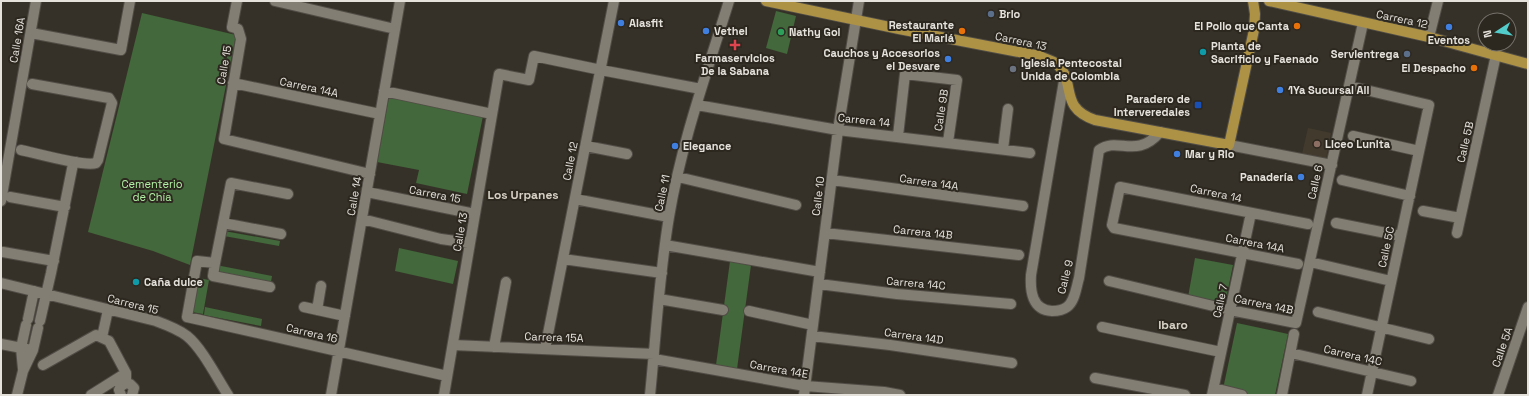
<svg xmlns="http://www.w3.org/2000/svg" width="1529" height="396" font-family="'Space Grotesk',sans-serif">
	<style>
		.built { fill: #423a2d }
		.green { fill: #42683b }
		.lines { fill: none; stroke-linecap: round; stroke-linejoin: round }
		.minor-casing { stroke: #514d46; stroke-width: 12 }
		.major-casing { stroke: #514d46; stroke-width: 12 }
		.minor { stroke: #837e73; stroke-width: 10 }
		.major { stroke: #ad9245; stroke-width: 10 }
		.service-dot { fill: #5c6f8a; stroke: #2c271f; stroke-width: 1.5 }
		.shop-dot { fill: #3f7fe0; stroke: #2c271f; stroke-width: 1.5 }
		.food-dot { fill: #e8710a; stroke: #2c271f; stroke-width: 1.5 }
		.leisure-dot { fill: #2e9e5b; stroke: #2c271f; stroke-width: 1.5 }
		.health-dot { fill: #e0444e; stroke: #2c271f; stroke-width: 1.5 }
		.culture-dot { fill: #0f9aa8; stroke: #2c271f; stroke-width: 1.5 }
		.worship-dot { fill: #6b7280; stroke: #2c271f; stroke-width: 1.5 }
		.transit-dot { fill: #1a4fb4; stroke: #2c271f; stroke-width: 1.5 }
		.education-dot { fill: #8d6e63; stroke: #2c271f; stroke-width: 1.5 }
		.labels { text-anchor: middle; stroke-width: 4; stroke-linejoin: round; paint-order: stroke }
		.poi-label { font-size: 11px; font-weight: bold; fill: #e5e2dc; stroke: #2c271f; text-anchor: start }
		.street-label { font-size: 11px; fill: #e5e2dc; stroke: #2c271f }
		.park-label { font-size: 11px; fill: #b0f0a4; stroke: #2c271f }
		.neighbourhood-label { font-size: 12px; font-weight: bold; fill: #d6d0c5; stroke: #2c271f }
	</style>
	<rect width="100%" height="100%" fill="#363128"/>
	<path class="built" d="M1308,128L1331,133L1326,159L1302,154Z"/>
	<path class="green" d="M776,11L796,16L787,54L766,48Z
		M142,13L236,35L190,265L153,251L88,232Z
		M389,97L483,116L467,194L416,183L419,170L377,162Z
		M224,231L280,241L279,246L224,236Z
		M399,248L458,261L453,284L395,271Z
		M1195,258L1233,265L1225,304L1188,297Z
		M730,261L751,265L737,369L716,365Z
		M216,265L272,276L271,282L215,271Z
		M199,278L209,280L203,314L192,312Z
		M205,307L262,319L261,326L204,315Z
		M1237,323L1288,334L1275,395H1253L1223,389Z"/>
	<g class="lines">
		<g class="minor-casing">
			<path id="minor" d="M237,1L232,27L238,29L241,39L224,139L370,174
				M275,1L395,29
				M31,33L121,50L130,1
				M1429,37L1438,1
				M1065,75L1031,275C1030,291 1032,310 1052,311C1057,311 1063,310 1067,307C1075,301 1076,288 1079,278L1099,150C1118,136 1136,160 1160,132
				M233,83L380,114
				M1349,86L1429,105L1367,395
				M384,91L492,114
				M697,105L838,130L1030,153
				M898,136L905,74L957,80L948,142
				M1353,136L1419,151
				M1229,145L1332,165
				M586,146L627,154
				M1003,149L1008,109
				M21,150C35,153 85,167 96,163L98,160L112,103L109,98L32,84
				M678,177L796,205
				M832,180L1023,206
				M1342,180L1410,196
				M367,192L475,214
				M10,197L65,207
				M575,199L669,217
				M1,201L36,1
				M1423,211L1460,218
				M362,219L441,239L470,243
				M223,223L281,234
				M1336,223L1401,236
				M825,233L1019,255
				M1457,233L1496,55
				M665,245L820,272
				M3,252L54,261
				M563,259L662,273
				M1310,262L1391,281
				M1298,264L1114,228L1112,225L1120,187L1308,224
				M1109,281L1230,310L1296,323L1363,23
				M1,283L156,321C167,325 178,329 187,336C202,348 217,378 228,395
				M819,284L897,294L1011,304
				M270,287L213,276L215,263L231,183L288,194
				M659,299L723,310
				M304,307L345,316
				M317,310L321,286
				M749,311L813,325
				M1318,312L1429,339
				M187,317L447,376
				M187,317L197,261L215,263
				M28,319L34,291
				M40,321L51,273L73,164L76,162
				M1102,327L1221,352
				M812,336L890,345L1012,363
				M102,337L108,310
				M1,344L27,349
				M453,345L654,354
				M494,347L506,282
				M545,349L614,1
				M1291,353L1411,381
				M654,359L805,386L884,392L900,395
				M43,365L96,335L109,341L126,373V383
				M23,369L21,348L26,325
				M1095,378L1185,395
				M1214,388L1242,395
				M17,395L23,371L33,350L38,328
				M91,395L126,373
				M121,395L119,390L121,386L126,383L130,384L134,388L132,395
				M331,395L400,1
				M444,395L499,74L529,80L534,56L601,70L701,89
				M650,395C656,336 659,276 669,217C681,144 707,72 729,1
				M804,395L838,130L859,1
				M1212,395L1251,213
				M1282,395L1294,334
				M1498,395L1528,307"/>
		</g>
		<g class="major-casing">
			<path id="major" d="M766,1L899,29L1040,56C1045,59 1052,60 1057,64C1077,83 1058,107 1095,120L1229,145L1254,30L1255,14L1253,1
				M1269,1L1429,37L1528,64"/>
		</g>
		<use href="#minor" class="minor"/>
		<use href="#major" class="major"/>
	</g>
	<g class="service-dot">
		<circle cx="991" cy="14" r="4"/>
		<circle cx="1407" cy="54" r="4"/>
	</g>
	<g class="shop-dot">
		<circle cx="621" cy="23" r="4"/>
		<circle cx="1449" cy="27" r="4"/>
		<circle cx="706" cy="31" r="4"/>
		<circle cx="948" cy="59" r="4"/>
		<circle cx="1280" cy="90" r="4"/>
		<circle cx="675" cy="146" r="4"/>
		<circle cx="1177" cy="154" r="4"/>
		<circle cx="1301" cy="177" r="4"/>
	</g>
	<g class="food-dot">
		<circle cx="1297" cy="26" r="4"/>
		<circle cx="962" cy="31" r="4"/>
		<circle cx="1474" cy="68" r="4"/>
	</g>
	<circle class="leisure-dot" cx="781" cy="32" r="4"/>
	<path class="health-dot" d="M733 39h4v4h4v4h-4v4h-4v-4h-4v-4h4z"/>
	<g class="culture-dot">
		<circle cx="1203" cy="52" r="4"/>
		<circle cx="136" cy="282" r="4"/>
	</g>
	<circle class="worship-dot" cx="1013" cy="69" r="4"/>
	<rect class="transit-dot" x="1194" y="101" width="8" height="8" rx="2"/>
	<circle class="education-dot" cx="1317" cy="144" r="4"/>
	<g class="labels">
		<g class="poi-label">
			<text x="999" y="18">Brio</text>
			<text x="629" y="27">Alasfit</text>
			<text x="954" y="29" text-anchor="end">Restaurante<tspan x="954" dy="13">El Mariá</tspan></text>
			<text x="1289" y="30" text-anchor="end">El Pollo que Canta</text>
			<text x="714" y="35">Vethel</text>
			<text x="789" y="36">Nathy Gol</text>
			<text x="1449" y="44" text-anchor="middle">Eventos</text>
			<text x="1211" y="50">Planta de<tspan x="1211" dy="13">Sacrificio y Faenado</tspan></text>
			<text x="940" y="57" text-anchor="end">Cauchos y Accesorios<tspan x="940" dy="13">el Desvare</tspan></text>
			<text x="1399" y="58" text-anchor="end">Servientrega</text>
			<text x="735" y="62" text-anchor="middle">Farmaservicios<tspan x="735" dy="13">De la Sabana</tspan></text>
			<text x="1021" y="67">Iglesia Pentecostal<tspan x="1021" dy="13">Unida de Colombia</tspan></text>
			<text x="1466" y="72" text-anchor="end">El Despacho</text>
			<text x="1288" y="94">1Ya Sucursal Ali</text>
			<text x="1190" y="103" text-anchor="end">Paradero de<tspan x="1190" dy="13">Interveredales</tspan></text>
			<text x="1325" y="148">Liceo Lunita</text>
			<text x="683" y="150">Elegance</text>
			<text x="1185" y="158">Mar y Rio</text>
			<text x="1293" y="181" text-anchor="end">Panadería</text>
			<text x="144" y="286">Caña dulce</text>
		</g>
		<g class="street-label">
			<text transform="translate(1402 19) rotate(12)" y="4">Carrera 12</text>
			<text transform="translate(17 40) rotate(-80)" y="4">Calle 16A</text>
			<text transform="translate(1021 41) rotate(12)" y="4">Carrera 13</text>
			<text transform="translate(224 65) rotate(-80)" y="4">Calle 15</text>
			<text transform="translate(309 87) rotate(12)" y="4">Carrera 14A</text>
			<text transform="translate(941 110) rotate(-81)" y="4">Calle 9B</text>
			<text transform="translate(864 120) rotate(6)" y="4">Carrera 14</text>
			<text transform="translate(1465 142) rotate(-77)" y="4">Calle 5B</text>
			<text transform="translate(570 161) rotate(-79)" y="4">Calle 12</text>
			<text transform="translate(929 182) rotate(8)" y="4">Carrera 14A</text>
			<text transform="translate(1315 182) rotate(-77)" y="4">Calle 6</text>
			<text transform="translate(662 193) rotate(-78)" y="4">Calle 11</text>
			<text transform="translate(1216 193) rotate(12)" y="4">Carrera 14</text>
			<text transform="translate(435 194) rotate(11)" y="4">Carrera 15</text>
			<text transform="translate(354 196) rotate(-80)" y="4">Calle 14</text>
			<text transform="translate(818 196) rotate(-83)" y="4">Calle 10</text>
			<text transform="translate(460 232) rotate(-80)" y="4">Calle 13</text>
			<text transform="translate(923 232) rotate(6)" y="4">Carrera 14B</text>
			<text transform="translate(1255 243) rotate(11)" y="4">Carrera 14A</text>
			<text transform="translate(1386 247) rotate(-78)" y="4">Calle 5C</text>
			<text transform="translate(1065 277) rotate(-76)" y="4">Calle 9</text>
			<text transform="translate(916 283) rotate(5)" y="4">Carrera 14C</text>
			<text transform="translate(1220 301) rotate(-78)" y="4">Calle 7</text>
			<text transform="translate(133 304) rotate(14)" y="4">Carrera 15</text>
			<text transform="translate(1264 304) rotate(12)" y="4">Carrera 14B</text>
			<text transform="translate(312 333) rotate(13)" y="4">Carrera 16</text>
			<text transform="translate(914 336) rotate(8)" y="4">Carrera 14D</text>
			<text transform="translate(554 337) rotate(2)" y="4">Carrera 15A</text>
			<text transform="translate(1502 347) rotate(-71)" y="4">Calle 5A</text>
			<text transform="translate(1353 355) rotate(13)" y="4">Carrera 14C</text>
			<text transform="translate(779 369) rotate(10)" y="4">Carrera 14E</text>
		</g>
		<g class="park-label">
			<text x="152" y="188">Cementerio<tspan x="152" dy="13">de Chía</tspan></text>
		</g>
		<g class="neighbourhood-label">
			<text x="523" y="199">Los Urpanes</text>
			<text x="1173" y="329">Ibaro</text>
		</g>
	</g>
	<rect width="1529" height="396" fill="none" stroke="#e5e2dc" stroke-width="4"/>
	<g transform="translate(1497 32) rotate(258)"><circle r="19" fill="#2c271f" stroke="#76726b"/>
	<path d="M0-3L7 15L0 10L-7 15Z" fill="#52cdcc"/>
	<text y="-6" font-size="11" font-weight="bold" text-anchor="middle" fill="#e5e2dc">N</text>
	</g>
</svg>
